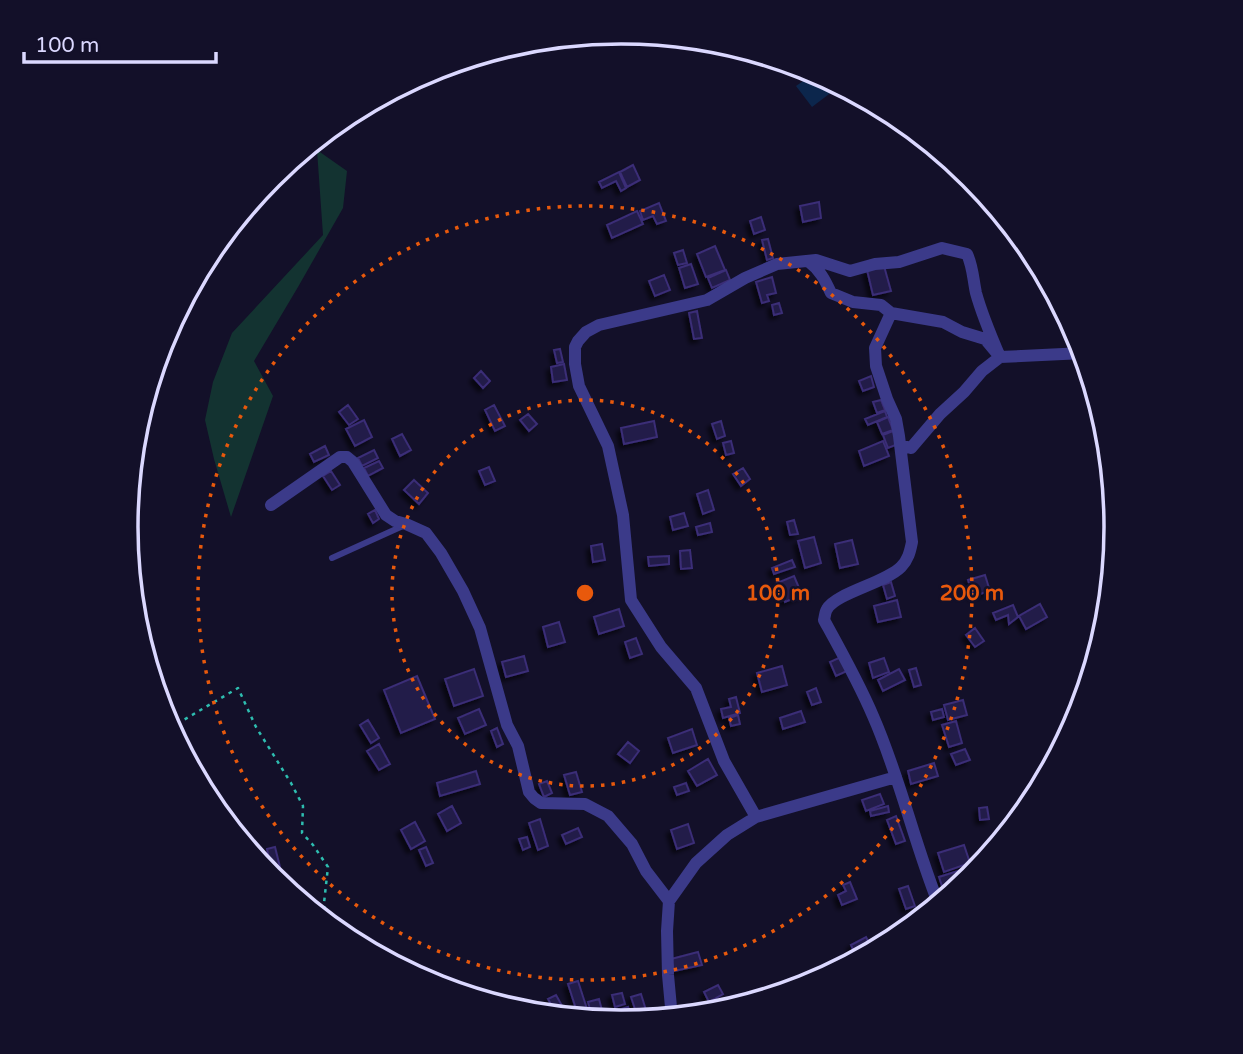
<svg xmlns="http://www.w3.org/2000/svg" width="1243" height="1054" font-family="'Varela Round',sans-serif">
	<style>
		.green { fill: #133331 }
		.water { fill: #0c264c }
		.building { fill: #241c4a; stroke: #3a2d77; stroke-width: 2; filter: url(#shadow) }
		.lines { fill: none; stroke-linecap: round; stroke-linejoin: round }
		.path { stroke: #2ebdb0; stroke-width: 2.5; stroke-dasharray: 3.5 5; stroke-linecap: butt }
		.lane { stroke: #3b3a89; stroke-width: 6 }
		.street { stroke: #3b3a89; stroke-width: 12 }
		.ring { fill: none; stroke: #e8590c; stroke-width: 3.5; stroke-dasharray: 3.5 7 }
		.rim { fill: none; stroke: #dbd8ff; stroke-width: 3.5 }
		.centre { fill: #e8590c; stroke: #131029; stroke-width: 3.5 }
		.ring-label { font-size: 21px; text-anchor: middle; font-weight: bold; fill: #e8590c; stroke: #131029; stroke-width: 5; stroke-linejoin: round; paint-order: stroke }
	</style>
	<defs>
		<filter id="shadow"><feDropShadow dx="-4" dy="4" stdDeviation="2" flood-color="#0009"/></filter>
	</defs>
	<rect width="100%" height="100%" fill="#131029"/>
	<path class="green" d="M317,150L347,171L343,208L298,287L254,361L273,396L231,517L214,459L205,420L213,382L232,333L323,235Z"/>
	<path class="water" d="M816,72L841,85L812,107L796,86Z"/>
	<path class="building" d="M633,165L640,180L627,187L620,172Z
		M619,172L626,188L621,191L616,181L602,188L599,182Z
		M819,202L821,218L803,222L800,206Z
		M659,203L666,221L657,224L653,216L643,220L640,211Z
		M637,211L643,224L612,238L607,225Z
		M761,217L765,230L754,234L750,221Z
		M768,239L773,258L767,260L762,240Z
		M715,246L725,270L706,277L697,254Z
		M683,250L687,263L678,265L674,253Z
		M691,264L698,284L685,288L679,268Z
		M884,266L891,291L873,295L867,270Z
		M726,270L730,280L712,288L708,278Z
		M664,275L670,290L655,296L649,281Z
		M772,277L776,293L767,295L769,301L762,303L756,282Z
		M779,303L782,313L774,315L772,305Z
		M697,311L702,338L694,339L689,313Z
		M560,349L563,362L557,363L554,350Z
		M564,364L567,380L553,382L551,367Z
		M481,371L490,381L483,388L474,378Z
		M871,376L874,387L863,391L859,381Z
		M881,400L885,410L877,413L873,402Z
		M348,405L358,419L349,425L339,412Z
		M494,405L505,426L495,431L485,410Z
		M885,411L887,417L868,425L865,419Z
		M528,414L537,424L529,431L520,420Z
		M888,417L893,430L882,434L877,422Z
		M364,420L372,437L355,446L346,429Z
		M654,421L657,437L624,444L621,428Z
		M721,421L725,436L717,439L712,424Z
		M893,431L898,444L888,448L883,435Z
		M402,434L411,450L400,456L392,439Z
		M731,441L734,453L726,455L723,443Z
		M883,441L889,456L864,466L859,451Z
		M325,446L329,455L314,462L310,454Z
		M374,450L378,458L362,466L358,458Z
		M379,461L383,468L368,476L364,468Z
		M489,467L495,481L485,485L479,471Z
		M743,468L750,479L741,486L733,474Z
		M331,471L340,485L332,490L323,476Z
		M414,480L428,493L419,504L404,490Z
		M708,490L714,510L703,514L697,494Z
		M375,510L379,519L373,523L368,514Z
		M684,513L688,526L673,530L670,517Z
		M794,520L798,534L790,535L787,522Z
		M710,523L712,532L698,535L696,527Z
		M814,537L821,563L805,568L798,541Z
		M852,540L858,564L840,568L835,544Z
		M602,544L605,560L593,562L591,546Z
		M690,550L692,568L681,569L680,551Z
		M669,556V564L649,566L648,557Z
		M792,560L795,567L774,574L772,568Z
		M985,575L990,591L973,596L968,580Z
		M794,576L802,595L785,602L777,583Z
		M891,582L895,596L887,599L883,585Z
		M897,600L901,617L878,622L874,606Z
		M1040,604L1047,617L1026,629L1019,616Z
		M1013,605L1018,617L1009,624L1008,615L996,620L993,613Z
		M619,609L624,626L599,634L594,617Z
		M559,622L565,642L548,647L543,627Z
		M975,628L984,641L975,647L966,635Z
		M636,638L642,654L630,658L625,642Z
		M524,656L528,671L506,677L502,662Z
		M841,657L847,671L836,676L830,662Z
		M884,658L889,672L873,678L869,663Z
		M782,666L787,685L762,692L757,673Z
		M155,668L163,678L157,684L152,679L150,672Z
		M916,668L921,685L914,687L909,670Z
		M474,669L483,696L454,706L445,679Z
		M899,669L905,680L883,691L878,680Z
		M417,676L435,719L401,733L384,690Z
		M816,688L821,702L812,705L807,692Z
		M736,697L740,713L723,718L721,709L731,707L729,699Z
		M963,700L967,715L948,720L944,705Z
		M479,709L486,725L465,734L458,718Z
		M942,709L944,717L933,720L931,712Z
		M801,711L805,722L783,729L780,718Z
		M738,715L740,724L731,726L729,718Z
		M368,720L379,738L371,743L360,725Z
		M956,721L962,743L949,747L942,725Z
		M497,728L503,744L497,747L491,731Z
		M692,729L697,745L673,753L668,738Z
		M628,742L639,751L630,763L618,754Z
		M379,744L390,764L379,770L367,751Z
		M965,749L970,760L956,765L951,754Z
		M708,759L717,775L697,786L688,771Z
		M934,763L938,776L911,784L908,771Z
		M476,771L480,784L440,796L437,783Z
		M576,772L582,792L570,795L564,775Z
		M547,781L552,793L544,797L539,784Z
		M686,783L689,791L677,795L674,787Z
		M880,794L884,804L866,811L862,800Z
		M452,806L461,823L447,831L438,814Z
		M888,806L889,812L871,816L870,811Z
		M987,807L989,819L980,820L979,808Z
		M896,816L905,841L896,844L887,820Z
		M540,819L548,846L538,850L529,823Z
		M415,822L425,841L411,849L401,830Z
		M688,824L694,843L677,849L671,830Z
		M578,828L582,837L566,844L562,835Z
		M527,837L530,847L523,850L519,839Z
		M964,845L970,863L944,872L938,853Z
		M275,847L280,867L271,869L267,849Z
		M426,847L433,863L426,866L419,850Z
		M961,870L963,879L942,886L939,877Z
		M850,882L857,899L842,905L838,895L846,891L843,885Z
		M908,886L915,906L906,909L899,889Z
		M903,922L907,930L894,937L890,928Z
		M866,937L871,947L855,954L851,945Z
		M698,952L702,965L674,971L671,959Z
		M578,981L587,1009L577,1012L568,984Z
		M718,985L723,994L709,1002L704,992Z
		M622,993L625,1004L615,1007L612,995Z
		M641,994L649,1020L639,1021L631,997Z
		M556,995L565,1011L557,1015L548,999Z
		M599,999L603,1014L592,1017L588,1002Z
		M716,1002L719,1011L703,1014L701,1008Z
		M628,1007L633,1021L618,1022L615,1011Z"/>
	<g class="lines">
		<path class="path" d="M170,728L238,688L256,727L291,783L303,806L302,833L313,845L328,867L324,903L325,922"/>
		<path class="lane" d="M332,558L405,525"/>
		<path class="street" d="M808,261C820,270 825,280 831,293L853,302L881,305L891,313L943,322L962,332L985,339L1000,357L1084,353
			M891,313L875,348L876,366L887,399L896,419L899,436L912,542C910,552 908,560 901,567C885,583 836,593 827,609C825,612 825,616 824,620C841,651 859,683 873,716C900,777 914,843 939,905
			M271,505L340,457H347L353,462L386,515L395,521L406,524L426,533L441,553L463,591L480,628L507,725L518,746L529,792L534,798L541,803L585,804L608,816L632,844L646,871L669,901
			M756,817L896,777
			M672,1018L668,975L667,931L669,901L696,863L727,835L756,817L724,761L696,688L661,647L631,600L623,515L608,446L579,386L575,364V347L578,341L586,332L599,325L707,300L745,278L777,264L816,260L850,271L875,264L899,262L942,248L967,254C973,267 973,279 976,293C982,315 991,336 1000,357L982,371L964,392L940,414L911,448L900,445"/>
	</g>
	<g class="ring">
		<circle cx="585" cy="593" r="193"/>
		<circle cx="585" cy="593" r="387"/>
	</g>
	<path d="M0 0H1243V1054H0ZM138 527a483 483 0 1 1 966 0a483 483 0 1 1-966 0Z" fill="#131029" fill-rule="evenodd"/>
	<path class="rim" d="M138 527a483 483 0 1 1 966 0a483 483 0 1 1-966 0Z"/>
	<circle cx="585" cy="593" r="10" class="centre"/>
	<g class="ring-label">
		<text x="778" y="600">100 m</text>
		<text x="972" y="600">200 m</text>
	</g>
	<path d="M24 52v10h192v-10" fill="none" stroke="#dbd8ff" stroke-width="3.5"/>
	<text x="35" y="52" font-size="21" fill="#dbd8ff" stroke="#131029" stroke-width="5" paint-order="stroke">100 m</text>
</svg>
